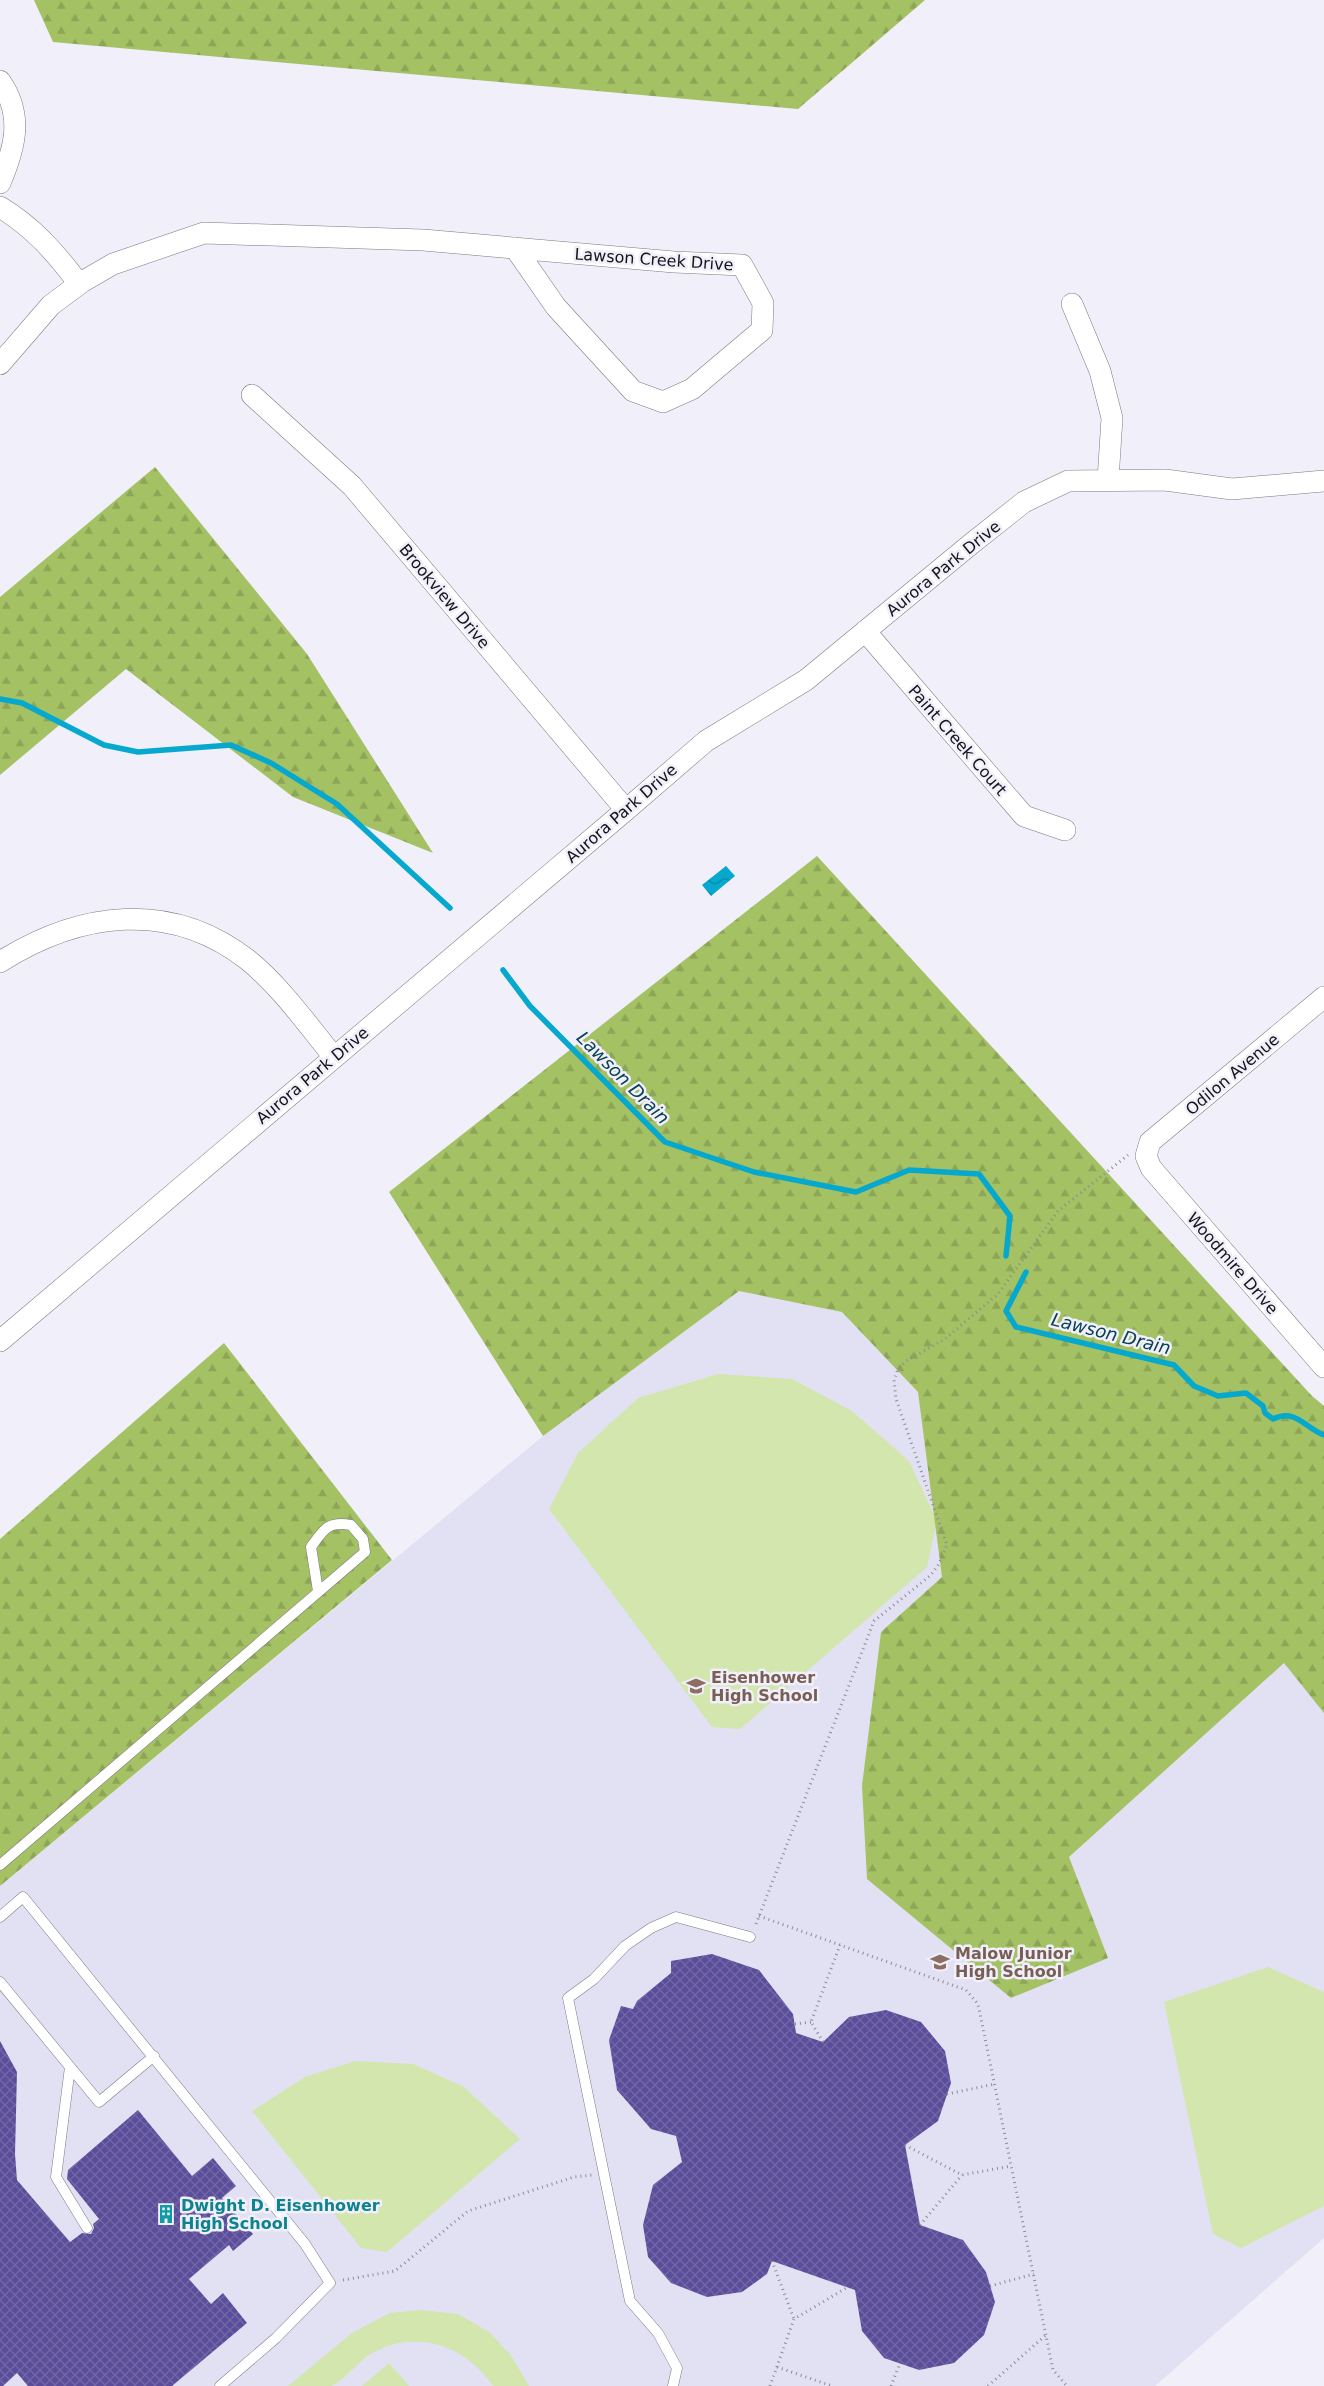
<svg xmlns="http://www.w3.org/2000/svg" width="1324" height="2386" font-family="'DejaVu Sans',sans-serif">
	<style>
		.built { fill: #e2e1f3 }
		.grass { fill: #d2e6ad }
		.forest { fill: url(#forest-firs) }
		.water { fill: url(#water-waves) }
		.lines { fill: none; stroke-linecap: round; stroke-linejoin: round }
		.stream { stroke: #06a8ce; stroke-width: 5.5 }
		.building { fill: url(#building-cross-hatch) }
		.service-casing { stroke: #7b7a84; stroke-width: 11 }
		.minor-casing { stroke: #7b7a84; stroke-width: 22 }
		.path { stroke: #8d8c94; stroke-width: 3; stroke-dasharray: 1 4; stroke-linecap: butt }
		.service { stroke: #fff; stroke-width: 10 }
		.minor { stroke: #fff; stroke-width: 21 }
		.labels { text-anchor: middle; stroke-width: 5; stroke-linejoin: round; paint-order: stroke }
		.street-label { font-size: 16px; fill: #141317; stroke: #f0effa }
		.education-label { font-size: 16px; font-weight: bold; fill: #785e54; stroke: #f0effa; text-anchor: start }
		.culture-label { font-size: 16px; font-weight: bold; fill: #0d838f; stroke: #f0effa; text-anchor: start }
		.water-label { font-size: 18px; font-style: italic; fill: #064252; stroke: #f0effa }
	</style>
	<defs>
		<pattern id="forest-firs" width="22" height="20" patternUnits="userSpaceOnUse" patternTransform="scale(1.25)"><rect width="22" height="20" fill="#a4c164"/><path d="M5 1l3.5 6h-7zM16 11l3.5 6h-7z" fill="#8ca556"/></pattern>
		<pattern id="water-waves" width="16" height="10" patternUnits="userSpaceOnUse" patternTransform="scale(1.25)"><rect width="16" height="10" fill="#06a8ce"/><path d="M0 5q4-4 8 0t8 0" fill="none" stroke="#0688a6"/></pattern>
		<pattern id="building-cross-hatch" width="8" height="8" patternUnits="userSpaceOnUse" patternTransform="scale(1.25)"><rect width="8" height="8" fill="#5b4d9c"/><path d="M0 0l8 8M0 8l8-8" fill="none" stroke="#7268a3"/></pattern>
	</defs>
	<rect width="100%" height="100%" fill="#f0effa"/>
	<path class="built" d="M994,1049L1312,1396L1324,1406V2238L1155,2386H0V1886L543,1436Z"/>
	<path class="grass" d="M718,1374L792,1379L852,1411L909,1461L937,1521L927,1567L740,1729L712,1727L549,1509L578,1453L638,1398Z
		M1268,1967L1324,1992V2206L1241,2248L1213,2234L1164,2002Z
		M355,2061L413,2064L464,2087L520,2139L387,2252L361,2248L252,2111L305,2077Z
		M421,2310L458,2314L489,2332L510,2354L529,2386H493C465,2344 411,2326 366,2357C357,2364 340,2384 331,2386C318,2386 301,2386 288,2386L352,2333L390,2313Z
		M389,2363L409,2386H362Z"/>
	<path class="forest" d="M34,0H925L798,109L53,42Z
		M155,467L307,654L433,853L293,797L126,669L0,775V597Z
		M817,856L1312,1396L1324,1406V1713L1284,1663L1069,1857L1108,1958L1011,1998L867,1879L862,1786L881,1632L942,1577L918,1392L842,1312L739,1291L543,1436L389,1192Z
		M224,1343L392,1560L0,1886V1539Z"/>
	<path class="water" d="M726,866L735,876L711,896L702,885Z"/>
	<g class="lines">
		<path class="stream" d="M0,699L22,703L104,745L138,752L231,745L271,763L337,804L450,908
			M503,970L530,1006L665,1142L754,1172L856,1192L909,1170L979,1174L1010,1216L1006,1256
			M1026,1272L1006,1311L1016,1327L1174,1365L1194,1386L1218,1396L1246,1393L1263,1406L1265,1413L1273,1419C1295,1408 1304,1427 1324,1435"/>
	</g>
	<path class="building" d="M712,1954L759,1970L793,2014L796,2033L823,2042L849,2017L886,2010L921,2022L945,2051L951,2083L938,2121L905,2145L920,2225L963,2240L986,2272L995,2302L984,2335L954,2363L919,2370L884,2358L862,2331L855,2290L772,2261L767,2274L742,2292L707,2297L671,2283L648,2257L643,2225L653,2185L682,2162L676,2136L651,2129L617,2090L609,2040L621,2006L633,2009L637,2001L671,1973V1961Z
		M0,2041L17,2072L15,2154L17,2180L70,2242L82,2233L91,2234L94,2228L93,2224L99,2219L67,2179L68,2170L138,2110L192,2176L213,2158L236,2186L222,2198L253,2234L233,2251L229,2245L189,2279L211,2304L223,2293L247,2323L172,2386H28L17,2373L3,2386H0Z"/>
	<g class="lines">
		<g class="service-casing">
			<path id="service" d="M0,1865L365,1552L363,1539L351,1525C328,1521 324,1529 311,1547L318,1591
				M0,1917L23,1897L305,2244L330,2283L276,2338L220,2386
				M0,1982L99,2102L154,2056
				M70,2067L56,2177L87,2228
				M673,2386L677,2368L658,2333L630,2301L568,1998L594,1979L625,1946L651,1928L676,1917L750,1937"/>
		</g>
		<g class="minor-casing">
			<path id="minor" d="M0,81C24,115 15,148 0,183
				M0,207C33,227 56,253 79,284
				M1072,304L1100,371L1112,418L1108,480
				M0,364L51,305L82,282L113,264L204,233L423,240L674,262L742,265L763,303L762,330L692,389L663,402L633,391L556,307L515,248
				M252,395L352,486L626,810
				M865,631L1024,816L1065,830
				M0,962C79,912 170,899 248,960C281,987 307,1024 334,1057
				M1324,997L1150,1142L1146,1156L1151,1168L1324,1367
				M0,1341L626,810L706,741L806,680L971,544L1024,502L1068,481L1165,480L1232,489L1324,481"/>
		</g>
		<path class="path" d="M759,1916L966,1990L978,2004L1053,2370L1067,2386
			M756,1924L874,1621L931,1575L939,1564L947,1545L896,1399L894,1380L898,1369L906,1361L945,1339L998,1294L1058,1211L1128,1155
			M795,2024L811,2022
			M823,2042L811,2022L840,1945
			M947,2094L995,2084
			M905,2145L962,2175L1011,2166
			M920,2225L962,2175
			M772,2261L794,2319
			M343,2280L395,2271L468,2211L574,2177L592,2175
			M990,2286L1034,2274
			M777,2367L832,2386
			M770,2386L794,2319L848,2287
			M891,2386L900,2363
			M988,2386L1046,2335"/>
		<use href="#service" class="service"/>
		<use href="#minor" class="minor"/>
	</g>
	<defs>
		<g id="school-bare" transform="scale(1.5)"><path d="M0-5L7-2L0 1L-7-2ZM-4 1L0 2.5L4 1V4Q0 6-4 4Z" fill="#8d6e63" stroke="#f0effa" stroke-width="2.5" paint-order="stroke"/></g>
		<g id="building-bare" transform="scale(1.5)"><path d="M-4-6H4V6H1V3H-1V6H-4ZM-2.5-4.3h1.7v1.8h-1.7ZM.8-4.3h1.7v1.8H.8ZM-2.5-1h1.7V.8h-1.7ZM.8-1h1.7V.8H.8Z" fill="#0f9aa8" stroke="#f0effa" stroke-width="2.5" paint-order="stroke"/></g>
	</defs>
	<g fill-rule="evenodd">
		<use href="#school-bare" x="696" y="1686"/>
		<use href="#school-bare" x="940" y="1962"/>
		<use href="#building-bare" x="166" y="2214"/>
	</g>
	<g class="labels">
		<g class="street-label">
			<text transform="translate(654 259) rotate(4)" y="6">Lawson Creek Drive</text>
			<text transform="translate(943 568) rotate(-39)" y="6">Aurora Park Drive</text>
			<text transform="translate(445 596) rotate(50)" y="6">Brookview Drive</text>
			<text transform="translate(958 740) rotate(49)" y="6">Paint Creek Court</text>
			<text transform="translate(621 813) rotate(-41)" y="6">Aurora Park Drive</text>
			<text transform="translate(1232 1074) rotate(-40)" y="6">Odilon Avenue</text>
			<text transform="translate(312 1075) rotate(-40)" y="6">Aurora Park Drive</text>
			<text transform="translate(1233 1263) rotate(49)" y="6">Woodmire Drive</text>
		</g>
		<g class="education-label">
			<text x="711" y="1683">Eisenhower<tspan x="711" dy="18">High School</tspan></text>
			<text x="955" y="1959">Malow Junior<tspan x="955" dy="18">High School</tspan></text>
		</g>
		<g class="culture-label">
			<text x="181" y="2211">Dwight D. Eisenhower<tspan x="181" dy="18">High School</tspan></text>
		</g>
		<g class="water-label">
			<text transform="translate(623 1078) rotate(45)" y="6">Lawson Drain</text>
			<text transform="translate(1111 1334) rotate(14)" y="6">Lawson Drain</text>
		</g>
	</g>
</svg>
